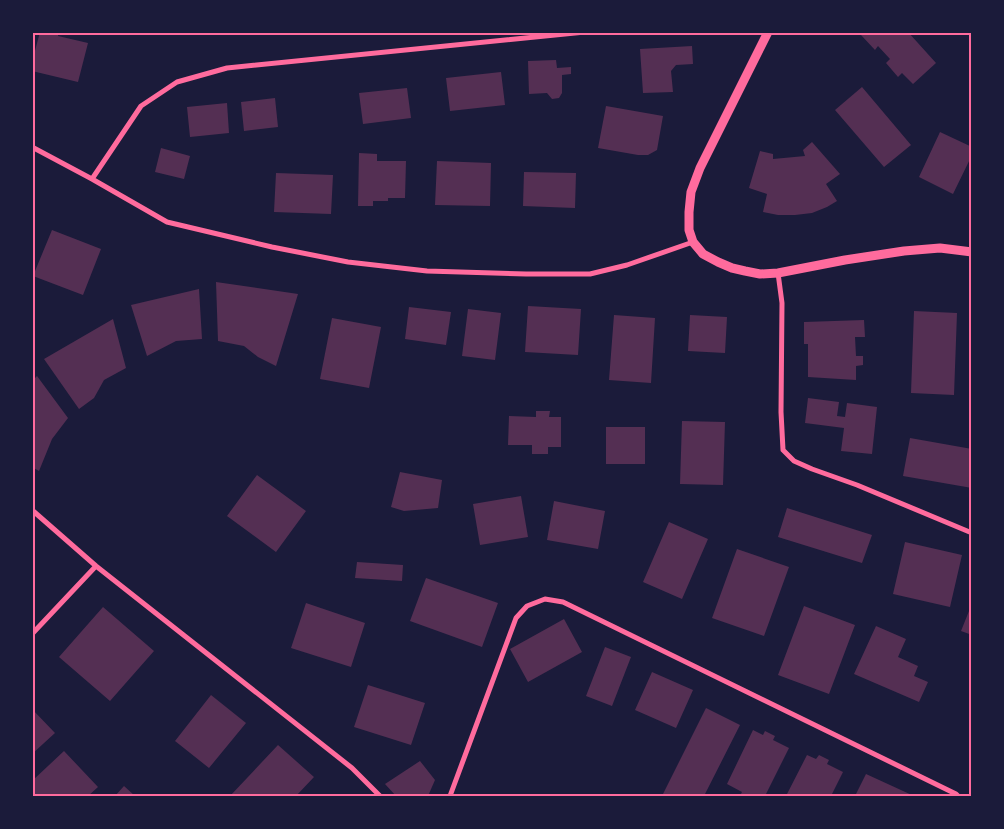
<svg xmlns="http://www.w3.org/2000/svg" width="1004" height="829" font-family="'Fira Sans',sans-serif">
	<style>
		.building { fill: #542f53 }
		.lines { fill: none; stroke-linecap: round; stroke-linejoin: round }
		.minor { stroke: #ff6b9d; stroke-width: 5 }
		.tertiary { stroke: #ff6b9d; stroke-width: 9 }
		.neatline { fill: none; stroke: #ff6b9d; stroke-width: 2 }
	</style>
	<rect width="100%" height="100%" fill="#1b1b3a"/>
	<path class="building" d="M40,32H58V36L88,43L78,82L32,71V62Z
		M864,32H908L936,63L913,84L902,73L898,77L886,63L890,59L878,46L875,50L861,35Z
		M692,46L693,64L676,65L671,71L673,92L643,93L640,49Z
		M556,60L557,68L571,67V74L562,75V93L559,98L552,99L547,93L529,94L528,61Z
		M501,72L505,105L450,111L446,78Z
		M862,87L911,145L884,167L835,110Z
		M407,88L411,118L363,124L359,93Z
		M275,98L278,127L244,131L241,102Z
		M227,103L229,133L190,137L187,107Z
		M606,106L663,116L657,150L648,155H638L598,148Z
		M940,132L972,147V155L953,194L919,177Z
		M812,142L840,174L826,184L837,201L827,207L812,213L795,215H778L763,212L767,194L749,188L760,151L773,154V159L805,156L803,150Z
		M161,148L190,156L184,179L155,172Z
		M359,153L377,154V161H406L405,198H388V201H373V206H358Z
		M437,161L491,163L490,206L435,205Z
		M524,172L576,173L575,208L523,206Z
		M276,173L333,175L331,214L274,212Z
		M52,230L101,249L83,295L33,276Z
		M216,282L298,294L276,366L258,357L244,346L218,341Z
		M199,289L202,339L176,341L147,356L131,305Z
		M528,306L581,309L578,355L525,352Z
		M409,307L451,312L446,345L405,339Z
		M468,309L501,313L495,360L462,356Z
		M914,311L957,313L954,395L911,393Z
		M614,315L655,318L651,383L609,380Z
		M690,315L727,317L725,353L688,351Z
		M332,318L381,327L369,388L320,379Z
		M113,319L126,368L104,380L94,398L79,409L44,359Z
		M864,320L865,337H855L856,356H863V365L856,366V380L808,377V344H804V322Z
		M37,376L68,418L52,439L39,471L32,467V381Z
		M808,398L839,402L837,416L845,417L847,403L877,407L872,454L841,451L844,428L805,423Z
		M536,411H550L549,417H561V447H548V454H532V445H508L509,416L536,417Z
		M682,421L725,422L723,485L680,484Z
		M606,427H645V464H606Z
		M910,438L972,449V488L903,476Z
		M400,472L442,480L438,508L404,511L391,507Z
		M257,475L306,511L276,552L227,516Z
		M521,496L528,537L480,545L473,504Z
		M554,501L605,511L598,549L547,540Z
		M787,508L872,535L862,563L778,537Z
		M669,522L708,539L682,599L643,582Z
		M905,542L962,555L950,607L893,594Z
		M737,549L789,567L764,636L712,618Z
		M357,562L403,565L402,581L355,578Z
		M426,578L498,603L482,647L410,621Z
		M306,603L365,623L351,667L291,648Z
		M804,606L855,625L829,694L778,675Z
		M971,606H972V635L961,631Z
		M103,607L154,651L110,701L59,657Z
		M564,619L582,652L528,682L510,649Z
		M876,626L906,639L898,657L918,666L914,676L928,682L919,702L854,674Z
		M605,647L631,657L612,706L586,696Z
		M652,672L693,690L676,728L635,710Z
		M368,685L425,703L411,745L354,727Z
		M211,695L246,723L209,768L175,741Z
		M706,708L740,725L704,796H662Z
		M32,709L55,733L32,754Z
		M753,730L763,735L765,731L775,736L773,740L789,748L765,796H740L742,792L727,784Z
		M278,745L314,777L296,796H230Z
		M64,751L98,787L88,796H36L32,793V781Z
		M807,755L816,759L819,755L829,760L827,764L843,772L831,796H786Z
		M420,761L435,780L428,796H396L385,784Z
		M866,774L914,796H855Z
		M124,786L135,796H115Z"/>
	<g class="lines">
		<path class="minor" d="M32,147L92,179L167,222L272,247L348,262L427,271L526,274H590L627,265L693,242
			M92,179L141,106L177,82L227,68L585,32
			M778,273L782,303L781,412L783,450L794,461L812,469L857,485L972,533
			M32,510L96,566L352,768L380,796
			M32,634L96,566
			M450,796L516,618L527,606L545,599L563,602L956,794L958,796"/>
		<path class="tertiary" d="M768,32L700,168L691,192L689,212V230L693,242L703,254L718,262L732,268L745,271L760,274L778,273L845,260L904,251L940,248L972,252"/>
	</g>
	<rect width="1004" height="829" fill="none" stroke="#1b1b3a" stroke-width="68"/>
	<rect x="34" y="34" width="936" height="761" class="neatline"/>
</svg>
